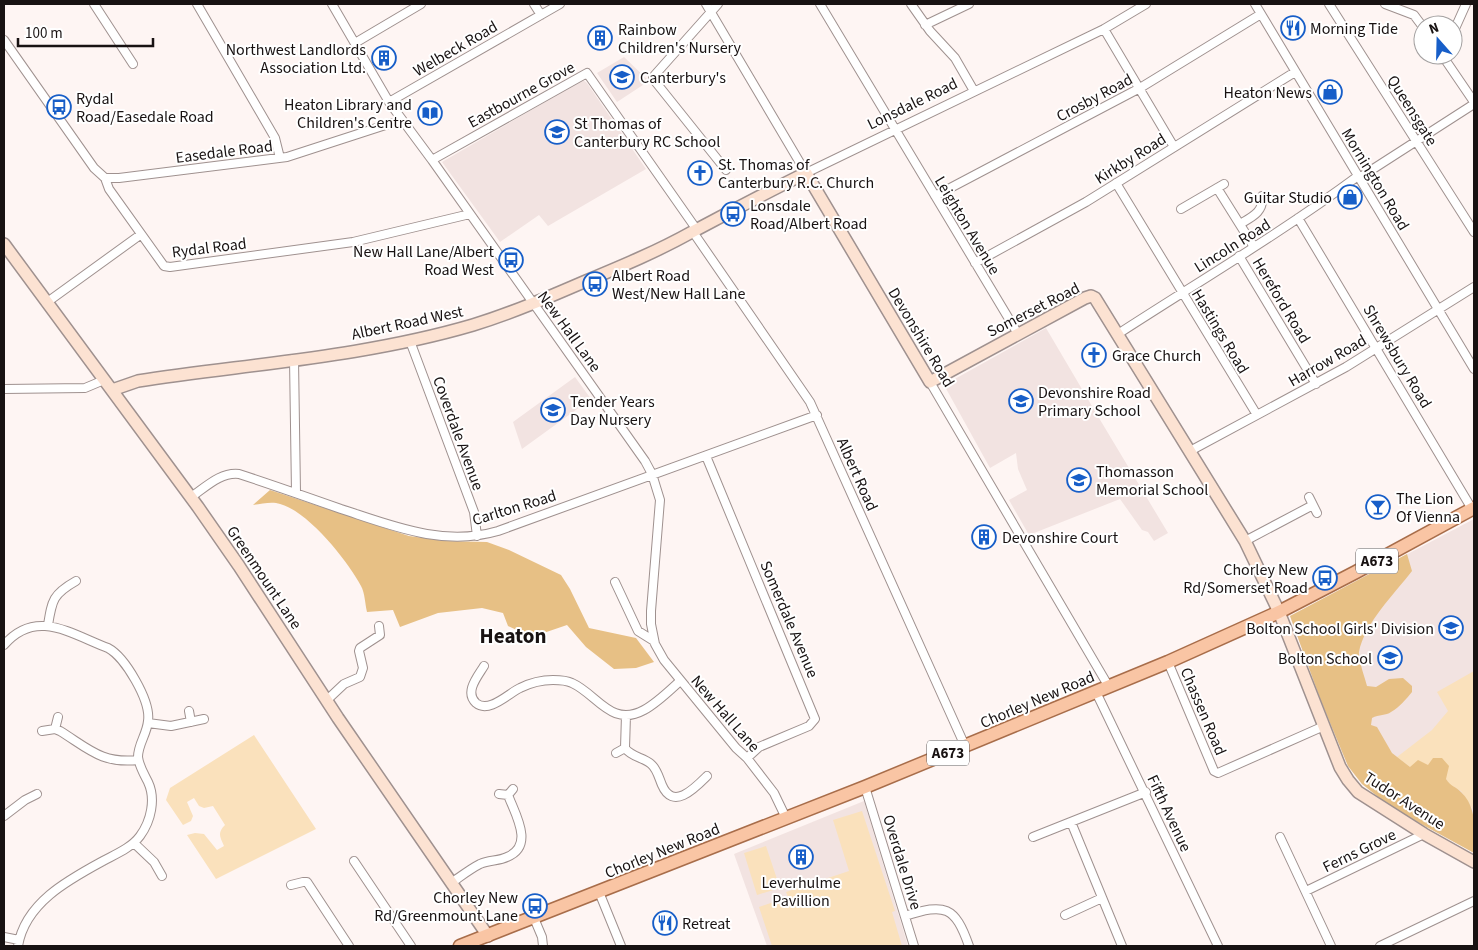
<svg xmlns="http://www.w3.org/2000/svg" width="1478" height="950" font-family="'Source Sans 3',sans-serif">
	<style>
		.built { fill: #f2e3e1 }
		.green { fill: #fae1bc }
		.forest { fill: #e7c085 }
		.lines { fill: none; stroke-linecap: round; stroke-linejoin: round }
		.street-casing { stroke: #9f918f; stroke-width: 10 }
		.secondary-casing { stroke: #9f918f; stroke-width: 14 }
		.primary-casing { stroke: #a86d4a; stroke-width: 15 }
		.street { stroke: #fff; stroke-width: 8 }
		.secondary { stroke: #fce2d2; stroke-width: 11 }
		.primary { stroke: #f9c5a4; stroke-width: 12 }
		.labels { text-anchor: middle; stroke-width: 4; stroke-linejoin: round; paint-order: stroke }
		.shield { fill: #fff; stroke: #5d5959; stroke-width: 1 }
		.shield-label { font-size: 15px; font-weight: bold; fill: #181212 }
		.poi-label { font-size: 16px; fill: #181212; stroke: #fff; text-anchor: start }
		.street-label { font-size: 16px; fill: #181212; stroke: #fff }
		.district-label { font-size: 21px; font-weight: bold; fill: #181212; stroke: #fff }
	</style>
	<rect width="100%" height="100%" fill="#fef5f3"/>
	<path class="built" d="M624,57L649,81L617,102L597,73Z
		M583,80L587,83L646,169L548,226L539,215L500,242L442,162Z
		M1046,328L1099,418L1168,533L1154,541L1148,532L1142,530L1120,499L1029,535L1009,500L1027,490L1018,469L1016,453L990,468L944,385Z
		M575,377L591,399L522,449L513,422Z
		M1474,519V853L1362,784L1348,766L1321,701L1290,616Z
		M864,801L908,946H767L734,854Z"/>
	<path class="green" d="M1474,671V811L1461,791L1450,785L1446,779L1428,765L1410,767L1397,757L1432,730L1448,711L1437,692Z
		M254,735L316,829L216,879L187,835L195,833L204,834L217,850L224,846C220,837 217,833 225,825L213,806L204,808L199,806L194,798L187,802L193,816L191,821L183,825L166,800L170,788Z
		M862,811L895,911L892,912L902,946H772L759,907L788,897L786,892L849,871L833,820Z
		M766,846L780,888L757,895L744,853Z"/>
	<path class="forest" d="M270,490L409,536L445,541L487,542L509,550L561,575L570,589L589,628L636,638L654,662L636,668L614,669L586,647L567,625L523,640L521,632L508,626L503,613L482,608L438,613L400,627L393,610L367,612C365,604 365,593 361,586C348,561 305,507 276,503C269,502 260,504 253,505Z
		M1407,554L1412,571C1395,593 1364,624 1359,652C1358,659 1365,678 1367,686L1376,687L1389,679L1403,678L1412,686V692C1406,699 1400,707 1391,712C1386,716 1379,714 1372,718L1371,725L1377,727L1392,753L1410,767L1418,760L1428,765L1433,758H1442L1449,766L1446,779C1451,787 1455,786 1461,792C1478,808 1474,831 1474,853L1392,808L1362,784L1348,766L1321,701L1290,616Z"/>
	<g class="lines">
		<g class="street-casing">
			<path id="street" d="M94,4L133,64
				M197,4L275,138L280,158
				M332,4L389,102L432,160L645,461L652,474L660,500L651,611V624L655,644L664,660L736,748L747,758L774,793L786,818
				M534,4L541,15
				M706,4L806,173L1104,29L1146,4
				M718,4L653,77L654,80L726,170
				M820,4L1018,334
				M911,4L930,31L955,58L974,91
				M1255,4L1474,369
				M1329,4L1474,232
				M1385,4L1414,15L1423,27
				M925,25L969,4
				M1104,29L1174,147
				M1453,33L1466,4
				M4,40L94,168L105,178L109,189L164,266L170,267L353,242L470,214
				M355,43L421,4
				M1442,55L1474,102
				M389,102L560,4
				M432,160L587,73L697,230
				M105,178H119L287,157L401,120
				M1359,178L1474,104
				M1116,183L1257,415
				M1217,188L1254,247
				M935,196L1140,88L1261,14
				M1181,209L1224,184
				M1298,218L1472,509
				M1240,224C1252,217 1264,212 1262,196
				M693,232L810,402L965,746
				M1239,256L1316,384
				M975,263L1086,202L1295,72
				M46,303L140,235
				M1118,334C1198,282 1281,233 1358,176
				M410,341L474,512L477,536
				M294,359L296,493
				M930,382L1109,687
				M4,389L85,388L104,380
				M1190,451L1346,367L1474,287
				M706,456L815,719L809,726L759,747L747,758
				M191,497C206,487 220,472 239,474C273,485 307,497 341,509C393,526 443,547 498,531L817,415
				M1309,497L1317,513
				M1245,541L1313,505
				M615,582L638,631L654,641
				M48,625C52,600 53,594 76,581
				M4,645C36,608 71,634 108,648C125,657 151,701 148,721C147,734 138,744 138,757C139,766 144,774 148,782C156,799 151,821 140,836C131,848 116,854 103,861C68,880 25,903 18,946
				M1168,662L1214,771L1218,773L1324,726
				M484,666C478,676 464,692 476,703C489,714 509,693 520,688C530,683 542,680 553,680C559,680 566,680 572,683C597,694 611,728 644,710C657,703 669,691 680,681
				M1096,692L1218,946
				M327,700L344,684L360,677L363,668L359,651L360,648L380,635L379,626
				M189,711L191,722
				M626,715L625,748C631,757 643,757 651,764C657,769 659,778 662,785C673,811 695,788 707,776
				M148,723L171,726L204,719
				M55,729L58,717
				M42,731L55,729L60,731C89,749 102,764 138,760
				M616,753L625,748
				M865,787L914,946
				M499,794L508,795L513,789
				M4,816L25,800L37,794
				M1071,822L1122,946
				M1033,837L1146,792
				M1280,837L1331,946
				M134,843L154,862L162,876
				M354,861L411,946
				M451,883C460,877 470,869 480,864C489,860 499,861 507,857C535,846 515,814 508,795
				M291,885L303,882H307L349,946
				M1306,891L1424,834
				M599,892L621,946
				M1065,915L1102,898
				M905,916C945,903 955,906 969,946
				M534,918L542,937L543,946
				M4,937L19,940
				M1380,946L1474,901"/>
		</g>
		<g class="secondary-casing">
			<path id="secondary" d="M4,244L198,507L239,566L338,718L488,936
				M112,390L138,381C250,364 364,357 473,325C512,313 549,297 586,281C622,266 658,251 692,232C730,212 767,192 806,173L930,382L1085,298L1091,296L1095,298L1245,541L1279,612L1340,767L1348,780L1358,792L1424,834L1474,862"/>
		</g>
		<g class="primary-casing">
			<path id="primary" d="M460,946L865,787L1168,662L1279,612L1356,572L1474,508"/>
		</g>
		<use href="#street" class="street"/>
		<use href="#secondary" class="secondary"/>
		<use href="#primary" class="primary"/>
	</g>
	<defs>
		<g id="restaurant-ring" transform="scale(1.25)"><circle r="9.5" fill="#fff" stroke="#175ec8" stroke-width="1.5"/><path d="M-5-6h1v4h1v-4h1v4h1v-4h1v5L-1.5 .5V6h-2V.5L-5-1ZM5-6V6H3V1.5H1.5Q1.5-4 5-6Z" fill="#175ec8"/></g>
		<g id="building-ring" transform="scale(1.25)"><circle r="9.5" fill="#fff" stroke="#175ec8" stroke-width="1.5"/><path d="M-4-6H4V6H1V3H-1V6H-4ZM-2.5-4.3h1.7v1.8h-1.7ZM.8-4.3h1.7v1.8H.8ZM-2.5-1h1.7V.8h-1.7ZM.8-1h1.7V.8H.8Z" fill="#175ec8"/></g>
		<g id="school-ring" transform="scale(1.25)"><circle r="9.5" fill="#fff" stroke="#175ec8" stroke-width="1.5"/><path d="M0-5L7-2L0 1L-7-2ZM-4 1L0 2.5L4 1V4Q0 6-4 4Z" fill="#175ec8"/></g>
		<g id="shop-ring" transform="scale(1.25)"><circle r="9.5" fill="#fff" stroke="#175ec8" stroke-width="1.5"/><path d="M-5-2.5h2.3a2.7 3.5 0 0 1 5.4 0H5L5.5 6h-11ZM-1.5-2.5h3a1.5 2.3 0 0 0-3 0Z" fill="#175ec8"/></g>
		<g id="bus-ring" transform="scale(1.25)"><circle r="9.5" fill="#fff" stroke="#175ec8" stroke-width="1.5"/><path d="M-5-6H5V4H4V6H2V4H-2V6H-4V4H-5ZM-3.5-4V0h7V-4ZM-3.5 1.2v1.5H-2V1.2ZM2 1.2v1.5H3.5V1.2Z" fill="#175ec8"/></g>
		<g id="library-ring" transform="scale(1.25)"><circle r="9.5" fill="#fff" stroke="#175ec8" stroke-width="1.5"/><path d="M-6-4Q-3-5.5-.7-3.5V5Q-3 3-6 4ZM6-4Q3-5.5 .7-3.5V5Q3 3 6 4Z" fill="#175ec8"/></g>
		<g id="church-ring" transform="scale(1.25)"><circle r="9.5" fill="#fff" stroke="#175ec8" stroke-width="1.5"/><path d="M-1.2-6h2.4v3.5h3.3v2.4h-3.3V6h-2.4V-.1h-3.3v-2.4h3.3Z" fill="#175ec8"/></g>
		<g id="bar-ring" transform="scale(1.25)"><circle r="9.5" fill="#fff" stroke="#175ec8" stroke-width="1.5"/><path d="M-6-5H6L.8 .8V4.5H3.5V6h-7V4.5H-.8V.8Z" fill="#175ec8"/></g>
	</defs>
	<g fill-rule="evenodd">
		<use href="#restaurant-ring" x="1293" y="28"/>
		<use href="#building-ring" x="600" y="38"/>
		<use href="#building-ring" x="384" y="58"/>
		<use href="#school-ring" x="622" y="77"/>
		<use href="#shop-ring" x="1330" y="92"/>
		<use href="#bus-ring" x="59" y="107"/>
		<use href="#library-ring" x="430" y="113"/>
		<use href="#school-ring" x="557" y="132"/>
		<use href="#church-ring" x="700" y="173"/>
		<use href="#shop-ring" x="1350" y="197"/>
		<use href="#bus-ring" x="733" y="214"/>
		<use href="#bus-ring" x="511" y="260"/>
		<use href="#bus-ring" x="595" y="284"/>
		<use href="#church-ring" x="1094" y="355"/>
		<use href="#school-ring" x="1021" y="401"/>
		<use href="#school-ring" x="553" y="410"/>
		<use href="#school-ring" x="1079" y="480"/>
		<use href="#bar-ring" x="1378" y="507"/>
		<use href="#building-ring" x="984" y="537"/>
		<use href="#bus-ring" x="1325" y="578"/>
		<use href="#school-ring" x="1451" y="628"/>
		<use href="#school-ring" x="1390" y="658"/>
		<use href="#building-ring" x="801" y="857"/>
		<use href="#bus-ring" x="535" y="906"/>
		<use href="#restaurant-ring" x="665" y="923"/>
	</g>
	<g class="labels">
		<g class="shield">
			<rect x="1356" y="548.5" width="42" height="25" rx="4"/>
			<rect x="927" y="740.5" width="42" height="25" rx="4"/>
		</g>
		<g class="shield-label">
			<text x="1377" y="566">A673</text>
			<text x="948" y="758">A673</text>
		</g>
		<g class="poi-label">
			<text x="1310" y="34">Morning Tide</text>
			<text x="618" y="35">Rainbow<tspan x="618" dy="18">Children's Nursery</tspan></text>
			<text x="366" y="55" text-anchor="end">Northwest Landlords<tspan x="366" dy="18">Association Ltd.</tspan></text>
			<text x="640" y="83">Canterbury's</text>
			<text x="1312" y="98" text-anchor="end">Heaton News</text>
			<text x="76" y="104">Rydal<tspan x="76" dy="18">Road/Easedale Road</tspan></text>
			<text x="412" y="110" text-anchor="end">Heaton Library and<tspan x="412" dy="18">Children's Centre</tspan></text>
			<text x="574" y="129">St Thomas of<tspan x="574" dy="18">Canterbury RC School</tspan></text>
			<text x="718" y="170">St. Thomas of<tspan x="718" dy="18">Canterbury R.C. Church</tspan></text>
			<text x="1332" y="203" text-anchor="end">Guitar Studio</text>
			<text x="750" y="211">Lonsdale<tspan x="750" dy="18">Road/Albert Road</tspan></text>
			<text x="494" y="257" text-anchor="end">New Hall Lane/Albert<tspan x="494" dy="18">Road West</tspan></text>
			<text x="612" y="281">Albert Road<tspan x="612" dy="18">West/New Hall Lane</tspan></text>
			<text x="1112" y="361">Grace Church</text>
			<text x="1038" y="398">Devonshire Road<tspan x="1038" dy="18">Primary School</tspan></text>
			<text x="570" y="407">Tender Years<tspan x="570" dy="18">Day Nursery</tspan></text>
			<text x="1096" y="477">Thomasson<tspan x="1096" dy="18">Memorial School</tspan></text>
			<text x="1396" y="504">The Lion<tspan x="1396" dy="18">Of Vienna</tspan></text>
			<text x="1002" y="543">Devonshire Court</text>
			<text x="1308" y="575" text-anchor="end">Chorley New<tspan x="1308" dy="18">Rd/Somerset Road</tspan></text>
			<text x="1434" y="634" text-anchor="end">Bolton School Girls' Division</text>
			<text x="1372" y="664" text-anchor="end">Bolton School</text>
			<text x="801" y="888" text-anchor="middle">Leverhulme<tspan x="801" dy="18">Pavillion</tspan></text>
			<text x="518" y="903" text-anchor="end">Chorley New<tspan x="518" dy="18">Rd/Greenmount Lane</tspan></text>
			<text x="682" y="929">Retreat</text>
		</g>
		<g class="street-label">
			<text transform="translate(455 48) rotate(-30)" y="6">Welbeck Road</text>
			<text transform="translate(521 94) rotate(-29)" y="6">Eastbourne Grove</text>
			<text transform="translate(1094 97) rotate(-28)" y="6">Crosby Road</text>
			<text transform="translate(912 103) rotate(-26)" y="6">Lonsdale Road</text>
			<text transform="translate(1413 110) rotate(58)" y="6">Queensgate</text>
			<text transform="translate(224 151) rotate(-7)" y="6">Easedale Road</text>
			<text transform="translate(1130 158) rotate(-32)" y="6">Kirkby Road</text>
			<text transform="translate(1376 179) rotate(59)" y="6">Mornington Road</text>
			<text transform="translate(968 225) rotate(59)" y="6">Leighton Avenue</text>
			<text transform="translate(1232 245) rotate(-32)" y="6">Lincoln Road</text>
			<text transform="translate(209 247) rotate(-7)" y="6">Rydal Road</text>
			<text transform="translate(1282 300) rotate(59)" y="6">Hereford Road</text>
			<text transform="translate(1033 309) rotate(-27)" y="6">Somerset Road</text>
			<text transform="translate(407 322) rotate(-12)" y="6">Albert Road West</text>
			<text transform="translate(570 331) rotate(54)" y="6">New Hall Lane</text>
			<text transform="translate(1221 331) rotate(59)" y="6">Hastings Road</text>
			<text transform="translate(922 337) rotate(59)" y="6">Devonshire Road</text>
			<text transform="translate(1398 356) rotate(59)" y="6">Shrewsbury Road</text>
			<text transform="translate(1327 360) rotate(-30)" y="6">Harrow Road</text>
			<text transform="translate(459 433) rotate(70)" y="6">Coverdale Avenue</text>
			<text transform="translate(858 474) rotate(66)" y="6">Albert Road</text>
			<text transform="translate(514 507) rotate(-17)" y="6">Carlton Road</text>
			<text transform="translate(265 577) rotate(56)" y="6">Greenmount Lane</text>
			<text transform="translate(790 619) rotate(67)" y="6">Somerdale Avenue</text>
			<text transform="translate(1037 699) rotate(-23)" y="6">Chorley New Road</text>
			<text transform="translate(1204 711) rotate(67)" y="6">Chassen Road</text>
			<text transform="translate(726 713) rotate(49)" y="6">New Hall Lane</text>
			<text transform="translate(1405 800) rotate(33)" y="6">Tudor Avenue</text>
			<text transform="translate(1170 813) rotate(65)" y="6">Fifth Avenue</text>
			<text transform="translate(662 850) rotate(-22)" y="6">Chorley New Road</text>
			<text transform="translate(1359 850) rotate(-26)" y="6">Ferns Grove</text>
			<text transform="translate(903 862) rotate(73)" y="6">Overdale Drive</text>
		</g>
		<g class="district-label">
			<text x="513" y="643">Heaton</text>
		</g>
	</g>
	<rect width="1478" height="950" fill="none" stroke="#181212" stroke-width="10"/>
	<g transform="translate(1438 40) rotate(340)"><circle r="24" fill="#ffffff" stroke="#a3a0a0"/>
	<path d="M0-4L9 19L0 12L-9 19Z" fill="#175ec8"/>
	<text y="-8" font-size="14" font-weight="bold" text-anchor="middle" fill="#181212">N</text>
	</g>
	<path d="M18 38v8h135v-8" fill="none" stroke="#181212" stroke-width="2.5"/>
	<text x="25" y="38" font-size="15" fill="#181212" stroke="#ffffff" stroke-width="4" paint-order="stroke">100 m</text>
</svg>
